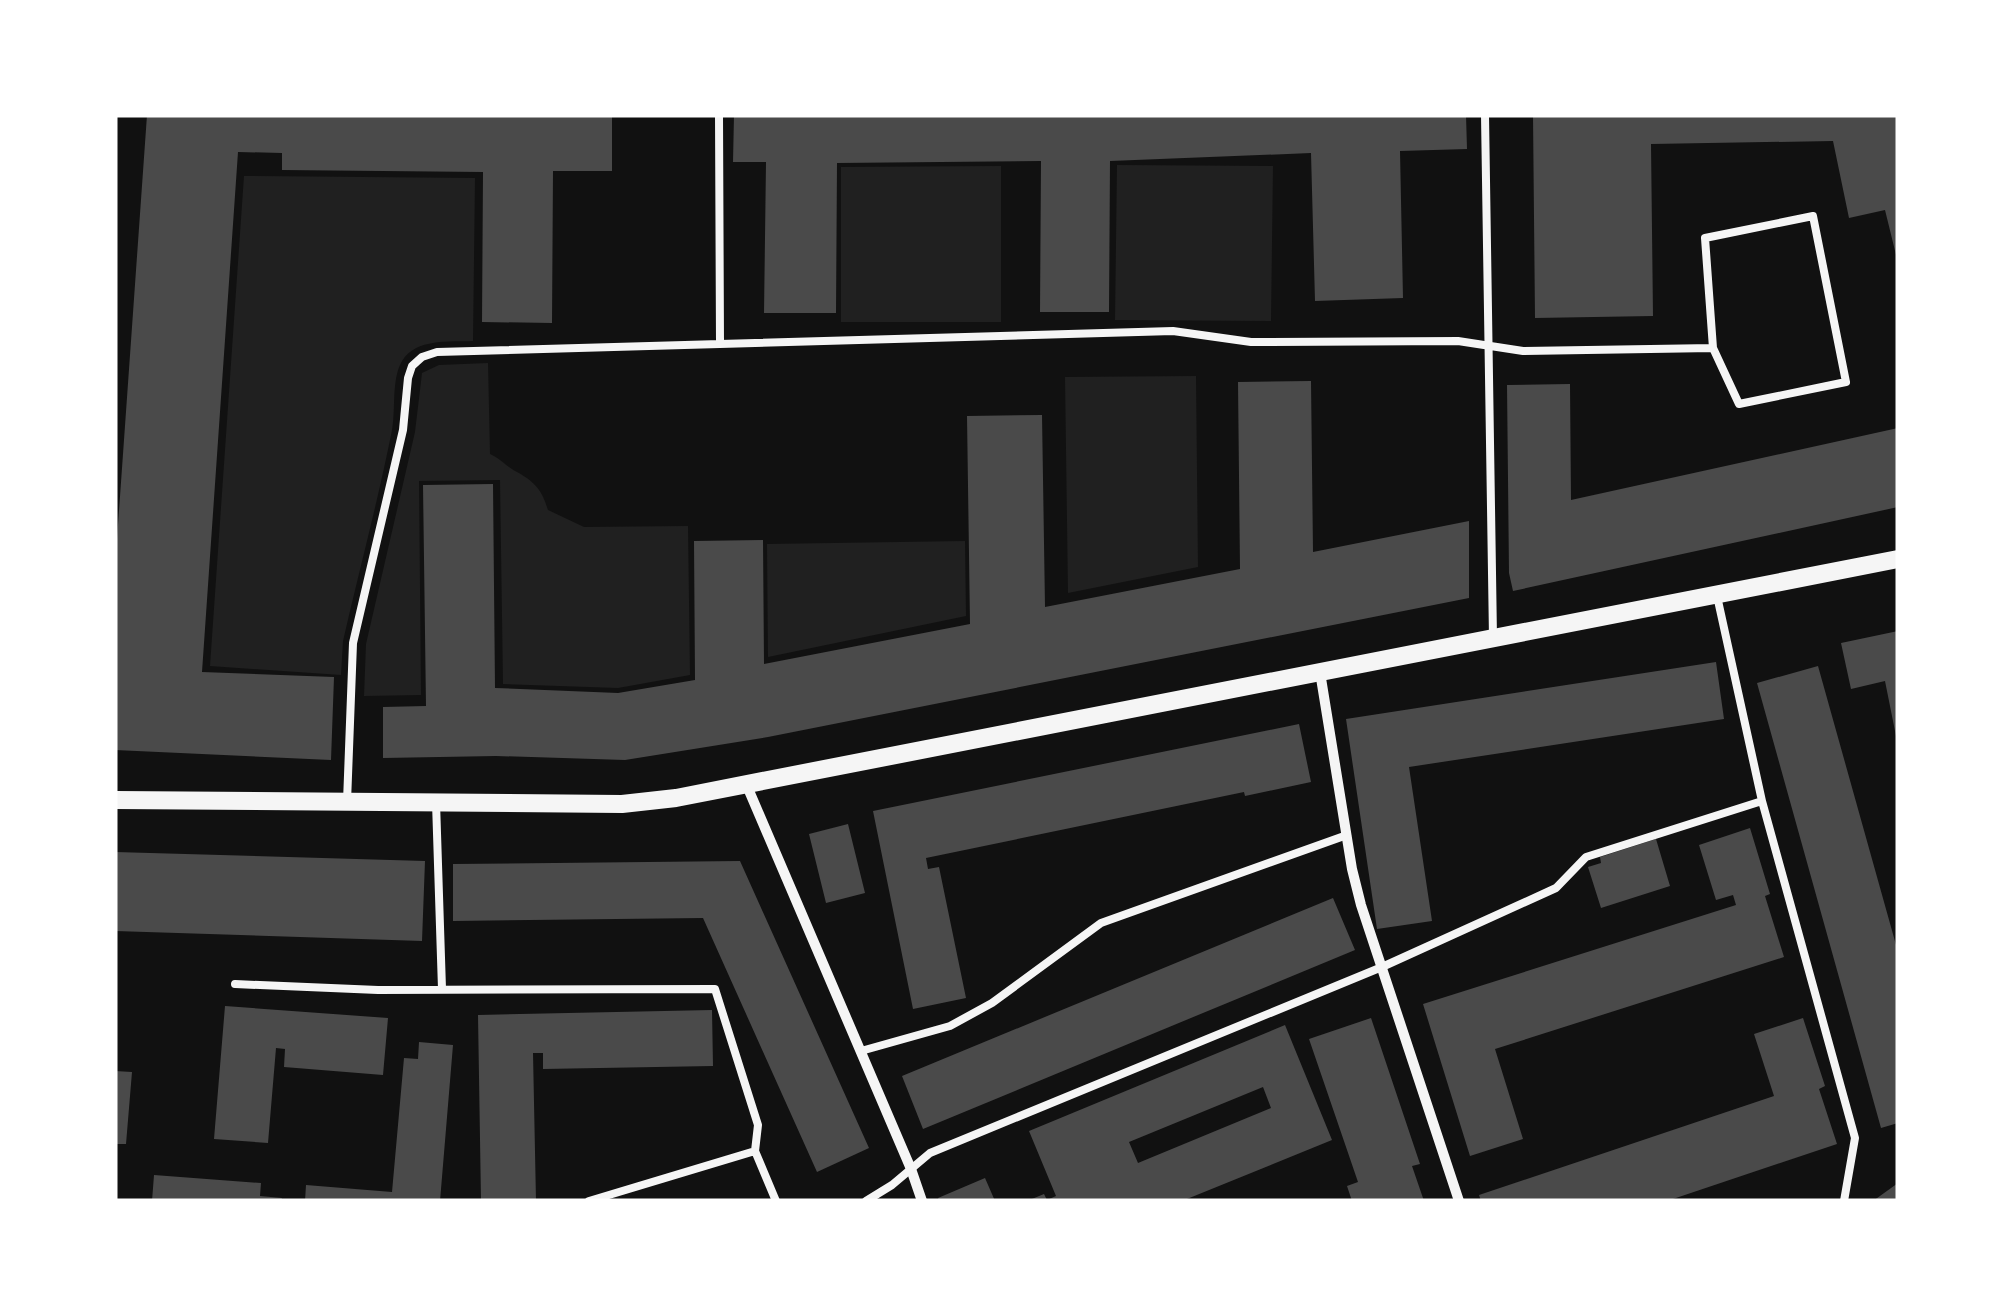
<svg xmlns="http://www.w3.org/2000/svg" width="2013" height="1316" font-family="Georgia,serif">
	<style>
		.green { fill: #202020 }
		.building { fill: #4a4a4a; fill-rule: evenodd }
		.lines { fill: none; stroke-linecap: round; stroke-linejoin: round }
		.service { stroke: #f5f5f5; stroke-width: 8 }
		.minor { stroke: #f5f5f5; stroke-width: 10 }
		.tertiary { stroke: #f5f5f5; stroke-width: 18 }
	</style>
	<rect width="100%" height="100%" fill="#111"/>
	<path class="green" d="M1117,165L1273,166L1271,321L1115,320Z
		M1001,166V322H841V167Z
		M244,176L475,178L473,341C450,342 416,338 402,361C391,380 396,410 392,430C378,501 359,571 343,641L341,675L210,666Z
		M488,363L490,454C501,459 507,467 517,472C535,482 542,490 548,510L584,527L688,526L690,675L618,688L503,684L500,480L419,481L421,695L364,696L366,644L415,432L422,373L439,365Z
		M1196,376L1198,567L1068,593L1065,377Z
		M965,541L966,616L768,657L767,544Z"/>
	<path class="building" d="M147,115H612V171H553L552,323L482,322L483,172L282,170V153L238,152L202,672L334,677L331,760L115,750V567Z
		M734,115H1466L1467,149L1400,151L1403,298L1315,301L1311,153L1110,161L1109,312H1040L1041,161L837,163L836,313H764L766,162H733Z
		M1533,115H1898V263L1885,210L1849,218L1833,141L1651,144L1653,316L1535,318Z
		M1311,381L1313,552L1469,521V598L768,737L625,760L496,756L383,758V707L426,706L423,485L493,484L495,688L618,693L695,680L694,541L763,540L764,664L970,624L967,416L1042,415L1045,607L1240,569L1238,382Z
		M1570,384L1571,500L1898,428V507L1513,591L1509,573L1507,385Z
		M1898,631V735L1896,736L1885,681L1851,689L1841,643Z
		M1716,662L1724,719L1409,767L1432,921L1377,929L1346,719Z
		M1818,666L1898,952V1123L1881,1128L1757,683Z
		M1299,724L1311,782L1245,796L1244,792L926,858L928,869L939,867L966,998L913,1009L873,811Z
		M848,824L865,893L826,903L809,834Z
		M1750,828L1770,894L1765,896L1784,957L1495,1049L1523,1139L1470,1156L1423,1004L1736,905L1733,895L1716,900L1699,845Z
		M1656,839L1670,886L1601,908L1588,867L1601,863L1600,857Z
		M115,852L425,861L422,941L115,931Z
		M740,861L869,1148L817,1172L703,918L453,921V864Z
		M1333,898L1355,950L923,1129L902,1076Z
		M225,1006L388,1018L383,1075L284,1067L285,1049L276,1048L268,1143L214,1139Z
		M712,1010L713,1066L543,1069V1053H533L536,1201H481L478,1015Z
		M1371,1018L1420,1164L1412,1166L1424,1201H1352L1347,1186L1358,1182L1309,1039Z
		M1803,1018L1825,1086L1819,1089L1837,1144L1667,1201H1481L1479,1195L1774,1096L1754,1034Z
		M1285,1025L1332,1140L1182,1201H1027L1044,1194L1047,1200L1056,1196L1029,1131ZM1263,1087L1271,1108L1138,1163L1129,1142Z
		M419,1042L453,1045L440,1201H305L306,1185L392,1192L404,1058L418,1059Z
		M115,1071L132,1072L126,1144H115Z
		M154,1175L261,1183L260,1196L282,1198L281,1201H152Z
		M985,1178L995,1201H939L938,1198Z
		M1898,1183V1201H1873Z"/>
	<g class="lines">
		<path class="service" d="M719,115L720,344
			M1485,115L1493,638
			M1813,216L1846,382L1739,404L1713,348L1705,238Z
			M1717,596L1762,801L1855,1138L1844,1201
			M347,802L353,643L403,430L408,378L412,366L422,357L437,352L1173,331L1251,342L1458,341L1523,351L1713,348
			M436,802L442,989
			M235,984L378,990L715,989L758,1125L755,1151L776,1201
			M861,1051L950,1026L992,1003L1101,923L1347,835
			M589,1201L755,1151
			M866,1201L892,1185L930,1153L1382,967L1556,888L1586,857L1762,801"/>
		<path class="minor" d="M1320,672L1352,869L1361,905L1459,1201
			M747,786L911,1169L922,1201"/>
		<path class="tertiary" d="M115,800L622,804L676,798L1898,559"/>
	</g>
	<rect width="2013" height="1316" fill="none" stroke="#ffffff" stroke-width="235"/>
</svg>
